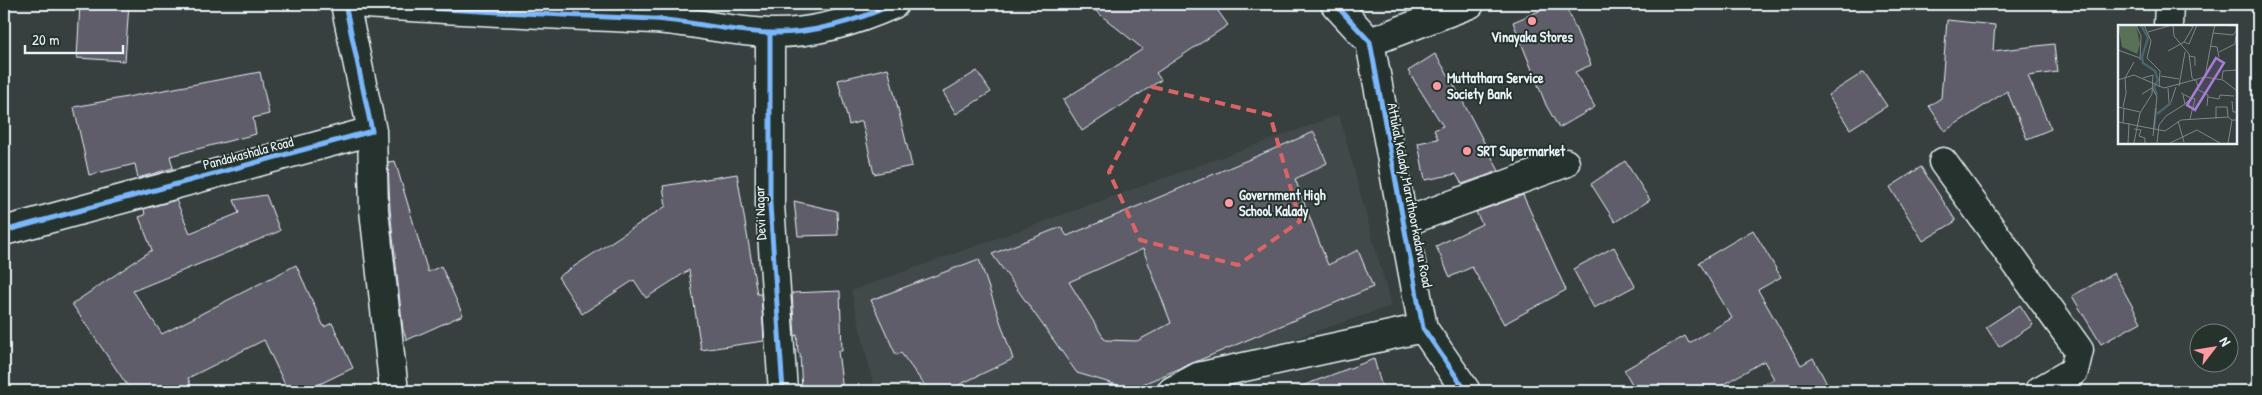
<svg xmlns="http://www.w3.org/2000/svg" width="2262" height="395" font-family="'Patrick Hand',sans-serif">
	<style>
		.built { fill: #43494c }
		.building { fill: #5e5d69; stroke: #e8f1f8; fill-rule: evenodd }
		.lines { fill: none; stroke-linecap: round; stroke-linejoin: round }
		.minor-casing { stroke: #e8f1f8; stroke-width: 31 }
		.minor { stroke: #26332d; stroke-width: 28 }
		.cycleway-casing { stroke: #26332d; stroke-width: 8 }
		.cycleway { stroke: #7ab7fb; stroke-width: 5 }
		.marked { fill: none; stroke: #db6466; stroke-width: 4; stroke-dasharray: 10 6; stroke-linejoin: round }
		.poi-dot { fill: #ff9aa2; stroke: #26332d; stroke-width: 2 }
		.labels { text-anchor: middle; stroke-width: 4; stroke-linejoin: round; paint-order: stroke }
		.poi-label { font-size: 14px; font-weight: bold; fill: #e8f1f8; stroke: #26332d; text-anchor: start }
		.street-label { font-size: 14px; fill: #e8f1f8; stroke: #26332d }
		.inset-river { fill: none; stroke: #47656d; stroke-width: 2.5 }
		.inset-road { fill: none; stroke: #7e8789; stroke-width: 1 }
		.view { fill: #a77bd6; fill-opacity: 0.15; stroke: #a77bd6; stroke-width: 2.5 }
		.inset-edge { fill: none; stroke: #e8f1f8; stroke-width: 2.5 }
	</style>
	<rect width="100%" height="100%" fill="#37403f"/>
	<filter id="ink" filterUnits="userSpaceOnUse"><feTurbulence type="fractalNoise" baseFrequency=".02" numOctaves="2"/><feDisplacementMap in="SourceGraphic" scale="10" xChannelSelector="R" yChannelSelector="G"/><feConvolveMatrix kernelMatrix="1 2 1 2 8 2 1 2 1" color-interpolation-filters="sRGB"/></filter>
	<g filter="url(#ink)">
		<path class="built" d="M1339,115L1391,306L1138,391H875L851,291Z"/>
		<path class="building" d="M80,4H129L125,61L77,58Z
			M1087,4H1213L1228,25L1156,73L1161,80L1082,131L1063,100L1143,49Z
			M1556,4H1565L1591,65L1575,72L1595,107L1559,128L1546,105L1513,22Z
			M1947,20L1995,25L1993,51L2054,44L2057,72L2028,76L2051,129L2027,139L2007,91L1945,131L1929,106L1941,98Z
			M1435,54L1451,79L1499,171L1462,184L1456,174L1425,180L1418,143L1438,139L1434,130L1443,126L1408,71Z
			M888,68L912,166L874,174L862,121L849,125L838,80Z
			M977,71L991,92L956,114L943,92Z
			M260,72L269,114L253,118L256,134L170,156L173,168L138,178L135,164L89,175L74,107Z
			M1864,72L1887,106L1850,129L1828,95Z
			M1314,132L1327,163L1295,179L1328,265L1358,250L1373,287L1131,389L1077,373L992,254L1061,227L1067,236ZM1143,249L1171,323L1137,341L1105,340L1069,282Z
			M395,161L428,272L441,266L463,315L407,340L403,330L390,209L388,162Z
			M1625,161L1650,200L1615,222L1591,184Z
			M1921,167L1956,221L1923,241L1890,187Z
			M737,174L757,294H761L764,341L701,350L689,270L646,298L634,280L582,314L558,277L666,206L663,186Z
			M266,195L280,231L133,291L162,334L296,265L324,327L332,323L353,368L305,391H288L264,340L188,378L193,391H131L72,304L152,250L139,217L145,215L144,209L176,200L190,233L239,213L234,200Z
			M1523,195L1566,290L1504,324L1472,267L1450,277L1436,246L1482,224L1476,212Z
			M794,201L837,211L838,235L798,236Z
			M1753,230L1781,277L1758,290L1801,365L1813,358L1831,391H1751L1774,379L1764,361L1712,391H1636L1624,370L1685,336L1689,343L1732,318L1699,262Z
			M1614,247L1635,286L1594,308L1573,269Z
			M979,259L1013,359L946,391H929L901,353L896,355L871,300Z
			M2114,273L2141,322L2101,344L2072,296Z
			M840,291L842,351H838L843,391H802L800,353H798L797,335L795,336L792,293Z
			M2020,305L2033,325L1999,347L1986,327Z
			M1374,359L1383,391H1295L1294,389Z"/>
		<g class="lines">
			<g class="minor-casing">
				<path id="minor" d="M366,4C462,11 557,15 653,19C692,21 731,32 770,33C814,34 854,22 894,4
					M1335,4L1370,42L1423,328L1466,391
					M2168,26L2169,4
					M770,33V205L783,391
					M1370,42L1470,4
					M372,131L374,210L394,391
					M1943,162L2079,350L2074,371L2039,391
					M1405,222L1565,163
					M4,231L372,131L345,4
					M1172,391L1198,377L1423,328"/>
			</g>
			<use href="#minor" class="minor"/>
			<g class="cycleway-casing">
				<path id="cycleway" d="M366,4C462,11 557,15 653,19C692,21 731,32 770,33C814,34 854,22 894,4
					M1335,4L1370,42L1423,328L1466,391
					M770,33V205L783,391
					M4,231L372,131L345,4"/>
			</g>
			<use href="#cycleway" class="cycleway"/>
		</g>
	</g>
	<path class="marked" d="M1153,87L1270,115L1300,221L1238,265L1140,240L1109,172Z"/>
	<g class="poi-dot">
		<circle cx="1532" cy="21" r="5"/>
		<circle cx="1437" cy="86" r="5"/>
		<circle cx="1467" cy="151" r="5"/>
		<circle cx="1229" cy="203" r="5"/>
	</g>
	<g class="labels">
		<g class="poi-label">
			<text x="1532" y="42" text-anchor="middle">Vinayaka Stores</text>
			<text x="1447" y="83">Muttathara Service<tspan x="1447" dy="16">Society Bank</tspan></text>
			<text x="1477" y="156">SRT Supermarket</text>
			<text x="1239" y="200">Government High<tspan x="1239" dy="16">School Kalady</tspan></text>
		</g>
		<g class="street-label">
			<text transform="translate(248 153) rotate(-15)" y="5">Pandakashala Road</text>
			<text transform="translate(1410 195) rotate(79)" y="5">Attukal,Kalady,Maruthoorkadavu Road</text>
			<text transform="translate(760 213) rotate(-92)" y="5">Devi Nagar</text>
		</g>
	</g>
	<g transform="translate(2118 25)">
		<rect width="119" height="119" fill="#37403f"/>
		<path d="M0,0H18L22,19L19,29L4,22Z" fill="#587157"/>
		<path class="inset-river" d="M23,0L30,13L24,32L25,38L37,46L40,55L36,62L39,70M39,89L53,78M36,104L38,83"/>
		<path class="inset-road" d="M18,0L23,11L22,35M26,0L33,16L29,33L42,46L41,62M55,0L56,11L71,29L74,53L77,56M30,7L54,0M95,8L97,0L119,1M66,17L71,19L79,0M92,21L99,22L101,32M0,25L22,33M50,26L66,17L75,2L71,0M101,27L117,19L118,11M71,31L77,32V41M43,51L61,54M87,52L95,8L115,10L119,5M104,54L105,46L119,45M0,55L16,50L46,63L87,52L105,55L119,66M61,61L67,27M50,63L51,78M79,64L90,70L89,81M63,68L73,73L67,79M24,69L34,63L39,72L35,111M90,72L101,74L102,70L116,71M114,76L115,87H119M53,77L58,62M0,82L22,87M5,82L8,68L7,53L16,37M72,94L77,74L73,73L80,62L78,55M98,94V82H109L110,92M60,96L66,117M0,97L47,106L63,95L110,92L114,95M5,98L6,83M16,104L23,105L21,111L27,113V118M10,118L11,98M16,118L22,88L34,69L35,50L25,53M39,118L41,100L48,91L67,79L65,70M52,118L79,105L102,118M110,118L114,95H119"/>
		<path class="view" d="M98,33L106,38L77,85L69,80Z"/>
		<rect width="119" height="119" class="inset-edge"/>
	</g>
	<rect width="2262" height="395" fill="none" stroke="#26332d" stroke-width="20"/>
	<rect x="10" y="10" width="2242" height="375" fill="none" stroke="#e8f1f8" stroke-width="2" filter="url(#ink)"/>
	<g transform="translate(2214 348) rotate(59)"><circle r="24" fill="#26332d" stroke="#747f7e"/>
	<path d="M0-4L9 19L0 12L-9 19Z" fill="#ff9aa2"/>
	<text y="-8" font-size="14" font-weight="bold" text-anchor="middle" fill="#e8f1f8">N</text>
	</g>
	<path d="M25 45v8h98v-8" fill="none" stroke="#e8f1f8" stroke-width="2.5"/>
	<text x="32" y="45" font-size="15" fill="#e8f1f8" stroke="#26332d" stroke-width="4" paint-order="stroke">20 m</text>
</svg>
